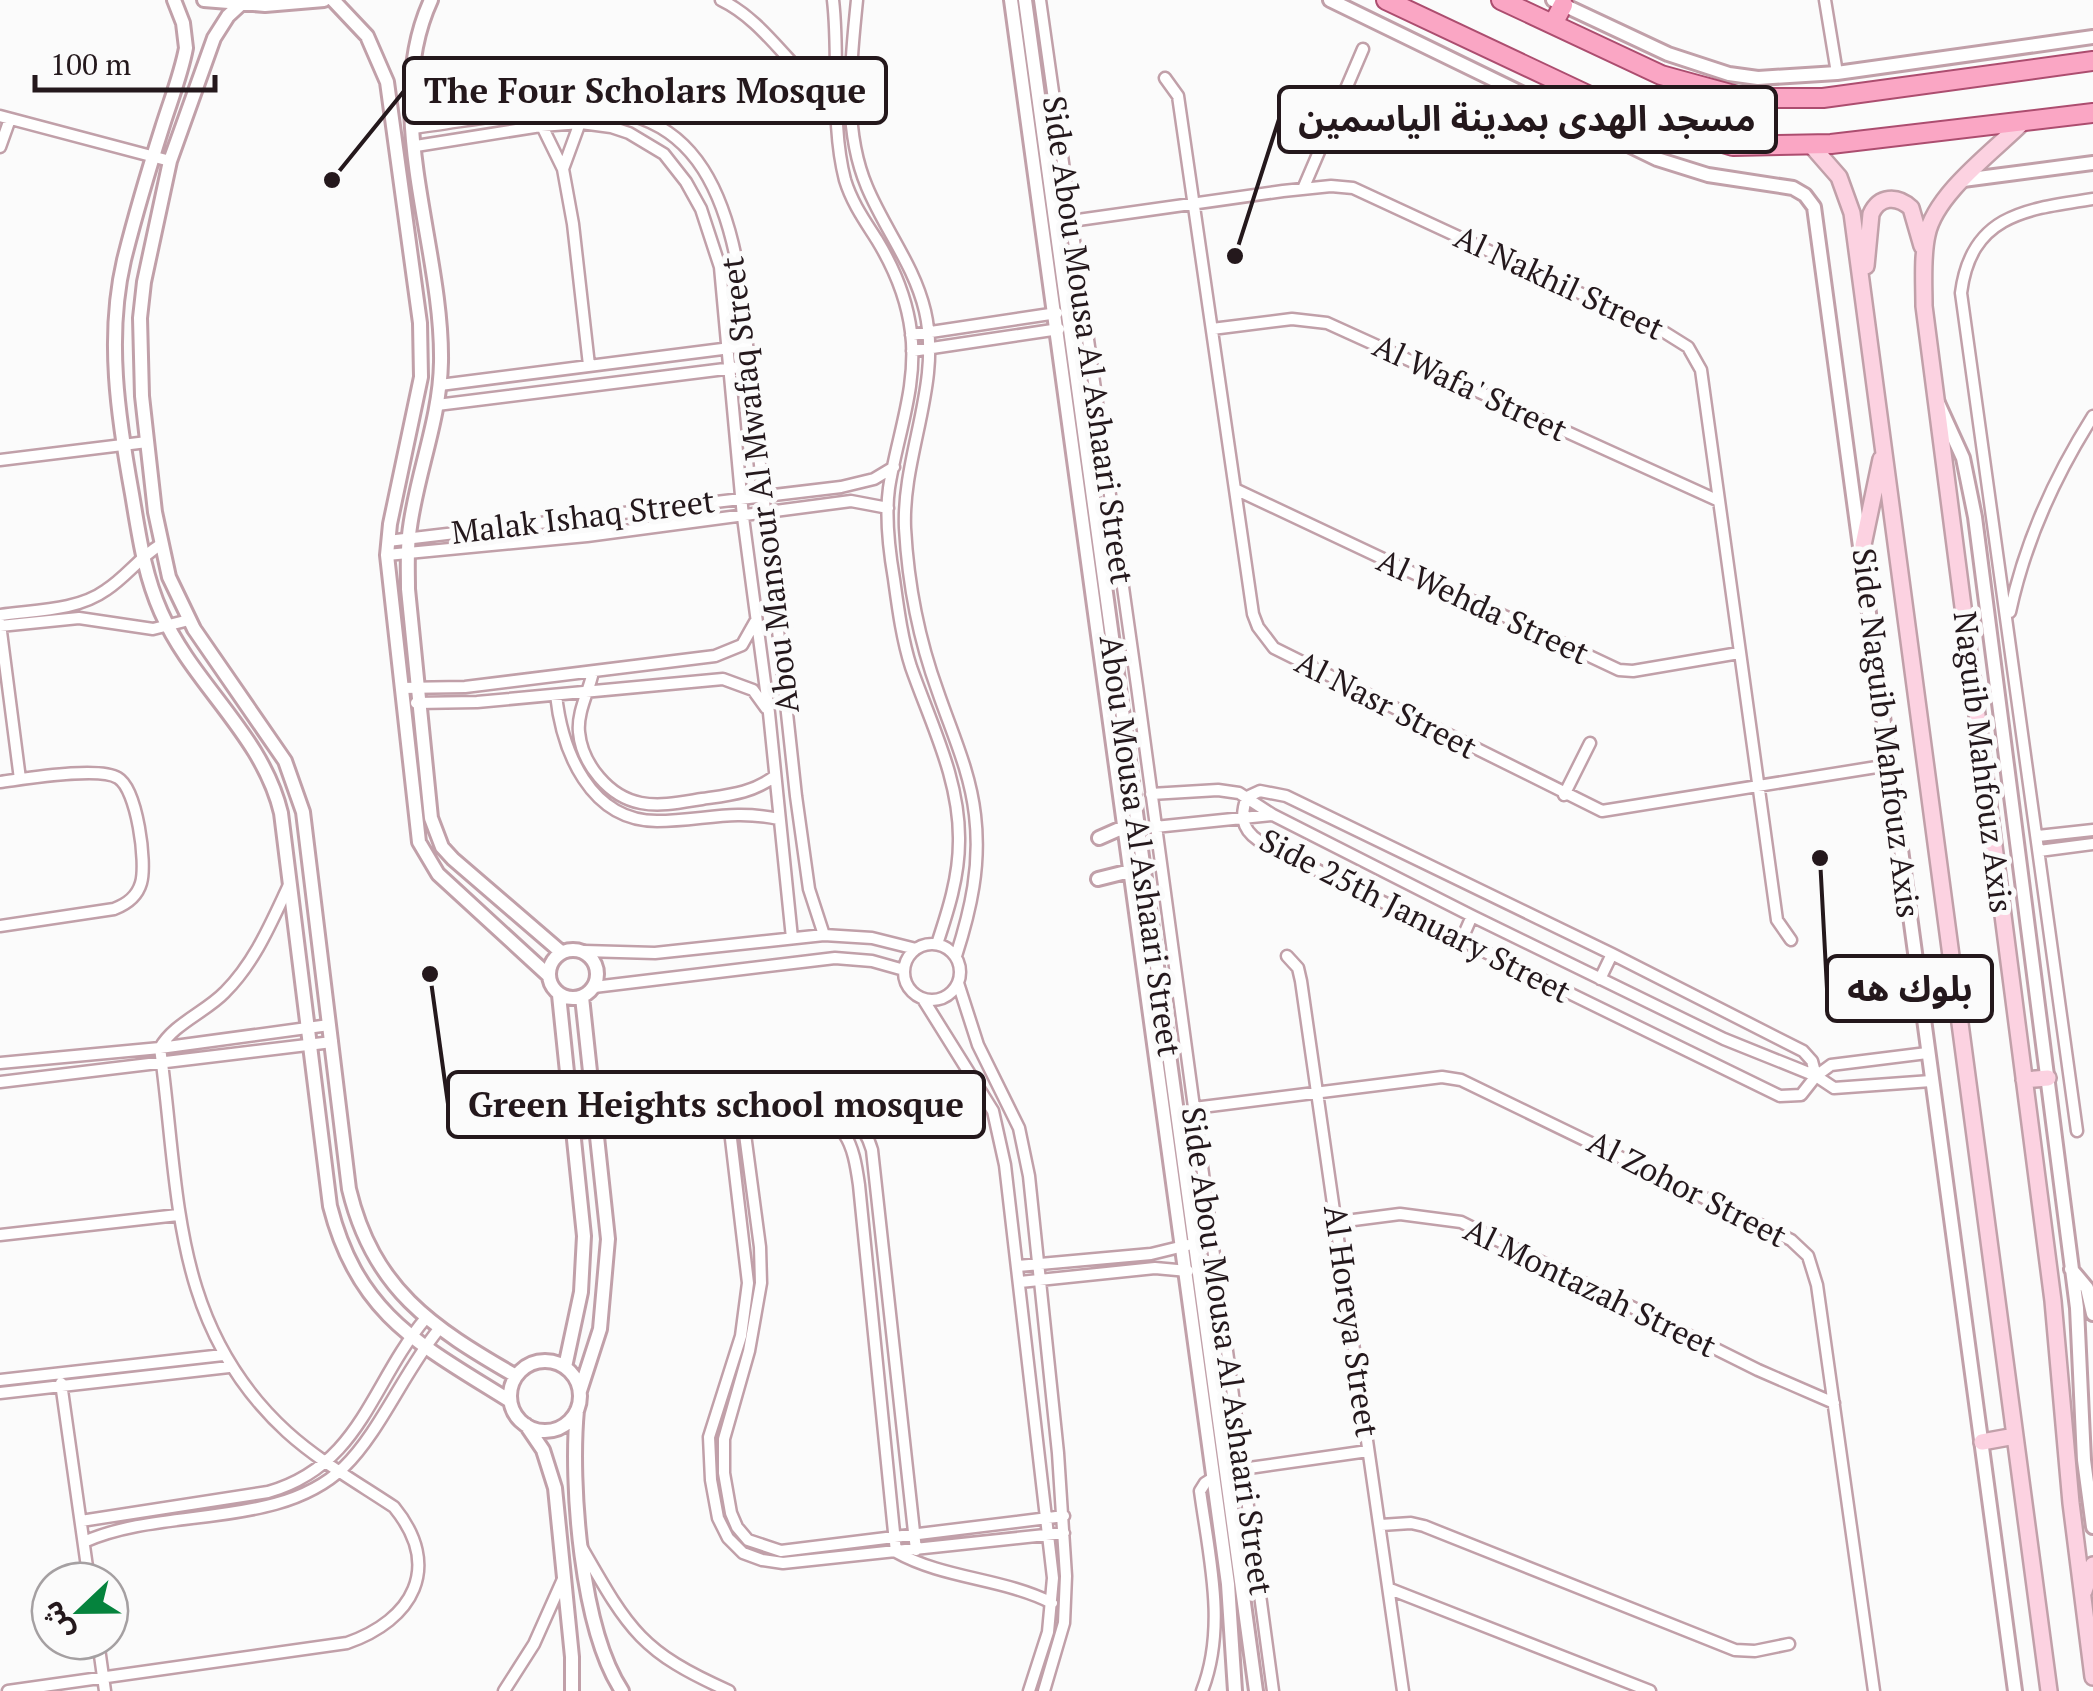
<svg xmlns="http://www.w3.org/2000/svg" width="2093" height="1691" font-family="'PT Serif','Noto Sans Arabic',serif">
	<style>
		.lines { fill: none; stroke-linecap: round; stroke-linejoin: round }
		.minor-casing { stroke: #c1a0a9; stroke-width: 15 }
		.tertiary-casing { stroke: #c1a0a9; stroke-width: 18 }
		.secondary-casing { stroke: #c1a0a9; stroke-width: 20 }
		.primary-casing { stroke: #ac4d6f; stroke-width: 22 }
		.minor { stroke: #fff; stroke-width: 10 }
		.tertiary { stroke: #fff; stroke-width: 12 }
		.secondary { stroke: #fcd2e1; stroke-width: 15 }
		.primary { stroke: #faa6c4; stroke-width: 18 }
		.labels { text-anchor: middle; stroke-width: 10; stroke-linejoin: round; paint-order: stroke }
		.street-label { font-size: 32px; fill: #24181c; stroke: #fbfbfb }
		.leader { fill: none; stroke: #24181c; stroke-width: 4 }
		.callout-dot { fill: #24181c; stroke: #fbfbfb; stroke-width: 4 }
		.callout { fill: #fbfbfb; stroke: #24181c; stroke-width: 4 }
		.callout-label { font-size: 35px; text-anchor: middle; font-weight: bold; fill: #24181c }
	</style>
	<rect width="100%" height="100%" fill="#fbfbfb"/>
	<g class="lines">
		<g class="minor-casing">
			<path id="minor" d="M721,0C771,24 796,82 841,102
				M833,0C840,59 830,122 845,180C852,203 865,221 877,240C894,268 907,299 911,332C918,386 897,436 889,488C885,517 889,550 894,579C898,608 902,639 911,667C931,724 960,780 959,841C959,877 948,911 937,944
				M857,0C851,62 842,128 867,187C885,230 914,265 925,311C942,384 902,455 905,528C908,583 919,640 938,692C952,733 970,771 975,815C981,865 971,909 956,956
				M1040,0L1137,686L1273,1691
				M1825,0L1837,73
				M1165,78L1178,96L1253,614L1258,627L1274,648L1602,811L1889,765
				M0,116L170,161
				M540,122L563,169L573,224L589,365
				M413,128C581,105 705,63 740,280L796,796L809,889L824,935
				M416,146L541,126L581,123L611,127L629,133L664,154L686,182L701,209L720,267L743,517L769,713L792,938
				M0,147L10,119
				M563,169L582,117
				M1303,189L1363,49
				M1071,221L1283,191L1331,186L1353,188L1664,332L1688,347L1701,370L1777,920L1791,940
				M1212,329L1292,319L1327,323L1719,501
				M911,335L1057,313
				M912,351L1059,329
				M440,385L746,346
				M437,405L749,366
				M0,460L147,442
				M1237,490L1619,670L1633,671L1739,653
				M388,541L841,487L874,479L894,467
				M387,555L587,536L851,501L888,508
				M2010,612C2025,542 2055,476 2093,416
				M0,615C34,610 77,611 106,590C126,577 139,558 160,545
				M0,624L20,779
				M0,626L79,618L153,629L189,620
				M593,672C589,691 577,712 579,732C582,764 609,797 641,803C661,807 683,802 702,799C729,795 753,793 775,776
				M401,688L465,687L715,656L742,645L755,622
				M556,695C562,751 590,821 657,821C702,821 731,809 779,819
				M416,703L477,702L723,679L753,690L766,708
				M0,782C24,779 99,766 118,778C137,789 147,863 141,883C137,897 127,904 114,909L0,926
				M1151,794L1218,790L1239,793L1273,815L1472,916L1724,1039L1816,1076L1834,1088L1931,1081
				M1564,795L1590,743
				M1155,827L1272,815
				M2038,836L2093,830
				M2039,851L2093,844
				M1461,941L1472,916
				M904 972a28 28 0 1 1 56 0a28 28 0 1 1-56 0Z
				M584,951L655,953L824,935L872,938L916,949
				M1287,956L1298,968L1301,981L1403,1691
				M1600,979L1612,954
				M958,983L978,1045L1019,1128L1029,1176L1058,1453L1066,1576L1064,1623L1044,1691
				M594,987L835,958L872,961L904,970
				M923,999L993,1111L1005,1165L1053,1578L1048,1632L1029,1691
				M0,1063L160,1048L329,1025
				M1816,1076L1812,1061L1803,1051L1612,954L1286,796L1260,791L1247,797C1238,821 1245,834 1266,845L1780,1096L1801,1095L1816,1076L1831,1065L1927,1053
				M0,1082L332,1042
				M741,1104L760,1247L761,1283L749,1351L724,1439V1473L731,1513L737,1527L748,1540L781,1551L1064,1516
				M727,1105L748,1283L741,1336L709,1437L711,1480L718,1518L728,1538L743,1553L762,1560L783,1563L1064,1533
				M1194,1108L1442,1077L1461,1080L1791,1240L1808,1256L1817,1285L1874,1691
				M572,1120L809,1097C840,1102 863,1119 872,1150L916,1550
				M2077,1131L1961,293C1971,214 2027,209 2093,199
				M573,1133L798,1112C847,1117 853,1143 859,1185L896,1552C944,1579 1003,1578 1052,1603
				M1338,1222L1400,1214L1461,1222L1758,1370L1834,1403
				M0,1235L178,1215
				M1018,1266L1151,1254L1188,1245
				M1020,1282L1155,1268L1188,1271
				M0,1380L223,1355
				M61,1383L89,1581
				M0,1393L229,1367
				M1242,1469L1368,1451
				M81,1521L268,1492C361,1465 370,1385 425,1319
				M1381,1525L1411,1523L1424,1526L1735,1650L1755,1651L1789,1644
				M84,1542C164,1506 279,1530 344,1467C380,1432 405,1370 439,1329
				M582,1548C629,1630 641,1652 729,1691
				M1390,1589L1650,1691
				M98,1641L105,1691
				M8,1691L347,1643C413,1620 443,1567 394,1507C358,1483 319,1461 287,1432C170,1325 180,1191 160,1048C173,1024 206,1012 225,992C255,962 271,923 289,885
				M504,1691L534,1644L563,1579
				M1202,1691C1227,1627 1209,1557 1200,1491L1205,1483L1213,1478"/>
		</g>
		<g class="tertiary-casing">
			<path id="tertiary" d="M174,0L183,23L186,48C181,75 170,102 162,128C148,172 135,216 124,260C106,337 118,417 132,494C139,535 144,574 161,612C193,685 262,734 281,813L330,1206C358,1316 421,1345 510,1401
				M204,0L265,5L324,0
				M333,0L367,36L387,82L420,323L421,377L390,524L387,555L419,842L438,874L548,975
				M431,0C380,110 443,246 441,362C440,422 415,477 409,535C407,553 408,571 408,589L431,818L442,847L453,859L561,952
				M1011,0L1228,1584L1235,1691
				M1025,0L1256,1691
				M1330,0L1657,159L1708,175L1793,188L1805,195L1814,207L2015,1691
				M1553,0L1668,54L1729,74L1758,78L1837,73L2093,37
				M241,4L228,16L214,38L170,161L144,282L140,318L142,396L155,512L169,577L194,629L285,761L303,812L349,1189C373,1289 431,1327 516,1376
				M1963,180L2093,163
				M1938,403L1963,458L1975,517L2077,1308L2084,1460L2093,1527
				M1099,838L1124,827
				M1098,879L1130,871
				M549 974a24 24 0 1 1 48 0a24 24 0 1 1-48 0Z
				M559,995L584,1236L581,1292L565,1367
				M2071,1269L2087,1288L2093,1314
				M510 1396a35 35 0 1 1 70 0a35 35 0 1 1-70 0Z
				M580,1391L600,1329L608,1239L582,997
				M577,1410C570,1484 581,1629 622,1691
				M526,1425L543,1450L555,1488L572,1657V1691"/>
		</g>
		<g class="secondary-casing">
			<path id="secondary" d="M2023,122C1994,151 1935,194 1927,235C1922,257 1924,283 1924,306L2053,1301L2071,1503L2093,1677
				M1811,145L1839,177L1852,213L2049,1691
				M1866,266L1871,214C1879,196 1897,195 1911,208L1922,246
				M1863,545L1881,459
				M2024,1080L2048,1078
				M1982,1442L2015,1436
				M2084,1591L2093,1565"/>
		</g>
		<g class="primary-casing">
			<path id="primary" d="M1386,0L1632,116L1733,146L1831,144L2093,113
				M1501,0L1661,75L1745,98H1823L2093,61
				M1553,24L1563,5
				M1624,143L1632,116"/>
		</g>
		<use href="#minor" class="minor"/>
		<use href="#tertiary" class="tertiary"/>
		<use href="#secondary" class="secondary"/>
		<use href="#primary" class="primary"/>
	</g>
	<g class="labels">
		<g class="street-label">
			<text transform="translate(1559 283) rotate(25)" y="11">Al Nakhil Street</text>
			<text transform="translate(1088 340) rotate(82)" y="11">Side Abou Mousa Al Ashaari Street</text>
			<text transform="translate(1470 388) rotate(25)" y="11">Al Wafa' Street</text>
			<text transform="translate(760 485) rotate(-97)" y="11">Abou Mansour Al Mwafaq Street</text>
			<text transform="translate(583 517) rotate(-7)" y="11">Malak Ishaq Street</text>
			<text transform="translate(1483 607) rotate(25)" y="11">Al Wehda Street</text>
			<text transform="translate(1386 705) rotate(27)" y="11">Al Nasr Street</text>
			<text transform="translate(1886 733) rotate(83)" y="11">Side Naguib Mahfouz Axis</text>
			<text transform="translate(1983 762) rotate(83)" y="11">Naguib Mahfouz Axis</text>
			<text transform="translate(1140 846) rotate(82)" y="11">Abou Mousa Al Ashaari Street</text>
			<text transform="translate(1415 916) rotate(27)" y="11">Side 25th January Street</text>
			<text transform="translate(1687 1189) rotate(27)" y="11">Al Zohor Street</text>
			<text transform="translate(1590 1288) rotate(26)" y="11">Al Montazah Street</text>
			<text transform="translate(1351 1321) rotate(82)" y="11">Al Horeya Street</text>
			<text transform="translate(1227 1351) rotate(82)" y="11">Side Abou Mousa Al Ashaari Street</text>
		</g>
	</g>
	<path class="leader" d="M332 180L404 91M1235 256L1279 119M1820 858L1827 989M430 974L448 1104"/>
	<g class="callout-dot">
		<circle cx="332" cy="180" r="10"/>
		<circle cx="1235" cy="256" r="10"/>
		<circle cx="1820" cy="858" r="10"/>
		<circle cx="430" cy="974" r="10"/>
	</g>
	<g class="callout">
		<rect x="404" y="58" width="482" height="65" rx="10"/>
		<rect x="1279" y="87" width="497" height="65" rx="10"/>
		<rect x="1827" y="956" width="165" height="65" rx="10"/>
		<rect x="448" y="1072" width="536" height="65" rx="10"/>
	</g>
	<g class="callout-label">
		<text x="645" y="103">The Four Scholars Mosque</text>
		<text x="1527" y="131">مسجد الهدى بمدينة الياسمين</text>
		<text x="1910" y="1001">بلوك هه</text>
		<text x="716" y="1117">Green Heights school mosque</text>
	</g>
	<g transform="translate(80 1611) rotate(248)"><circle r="48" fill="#fbfbfb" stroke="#a5a0a2" stroke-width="2.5"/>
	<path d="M0-8L18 38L0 25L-18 38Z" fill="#05833d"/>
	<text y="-15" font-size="28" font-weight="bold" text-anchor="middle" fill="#24181c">ش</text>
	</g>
	<path d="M35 75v15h180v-15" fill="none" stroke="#24181c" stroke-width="5"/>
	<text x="50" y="75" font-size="30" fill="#24181c" stroke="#fbfbfb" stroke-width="8" paint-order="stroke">100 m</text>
</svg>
